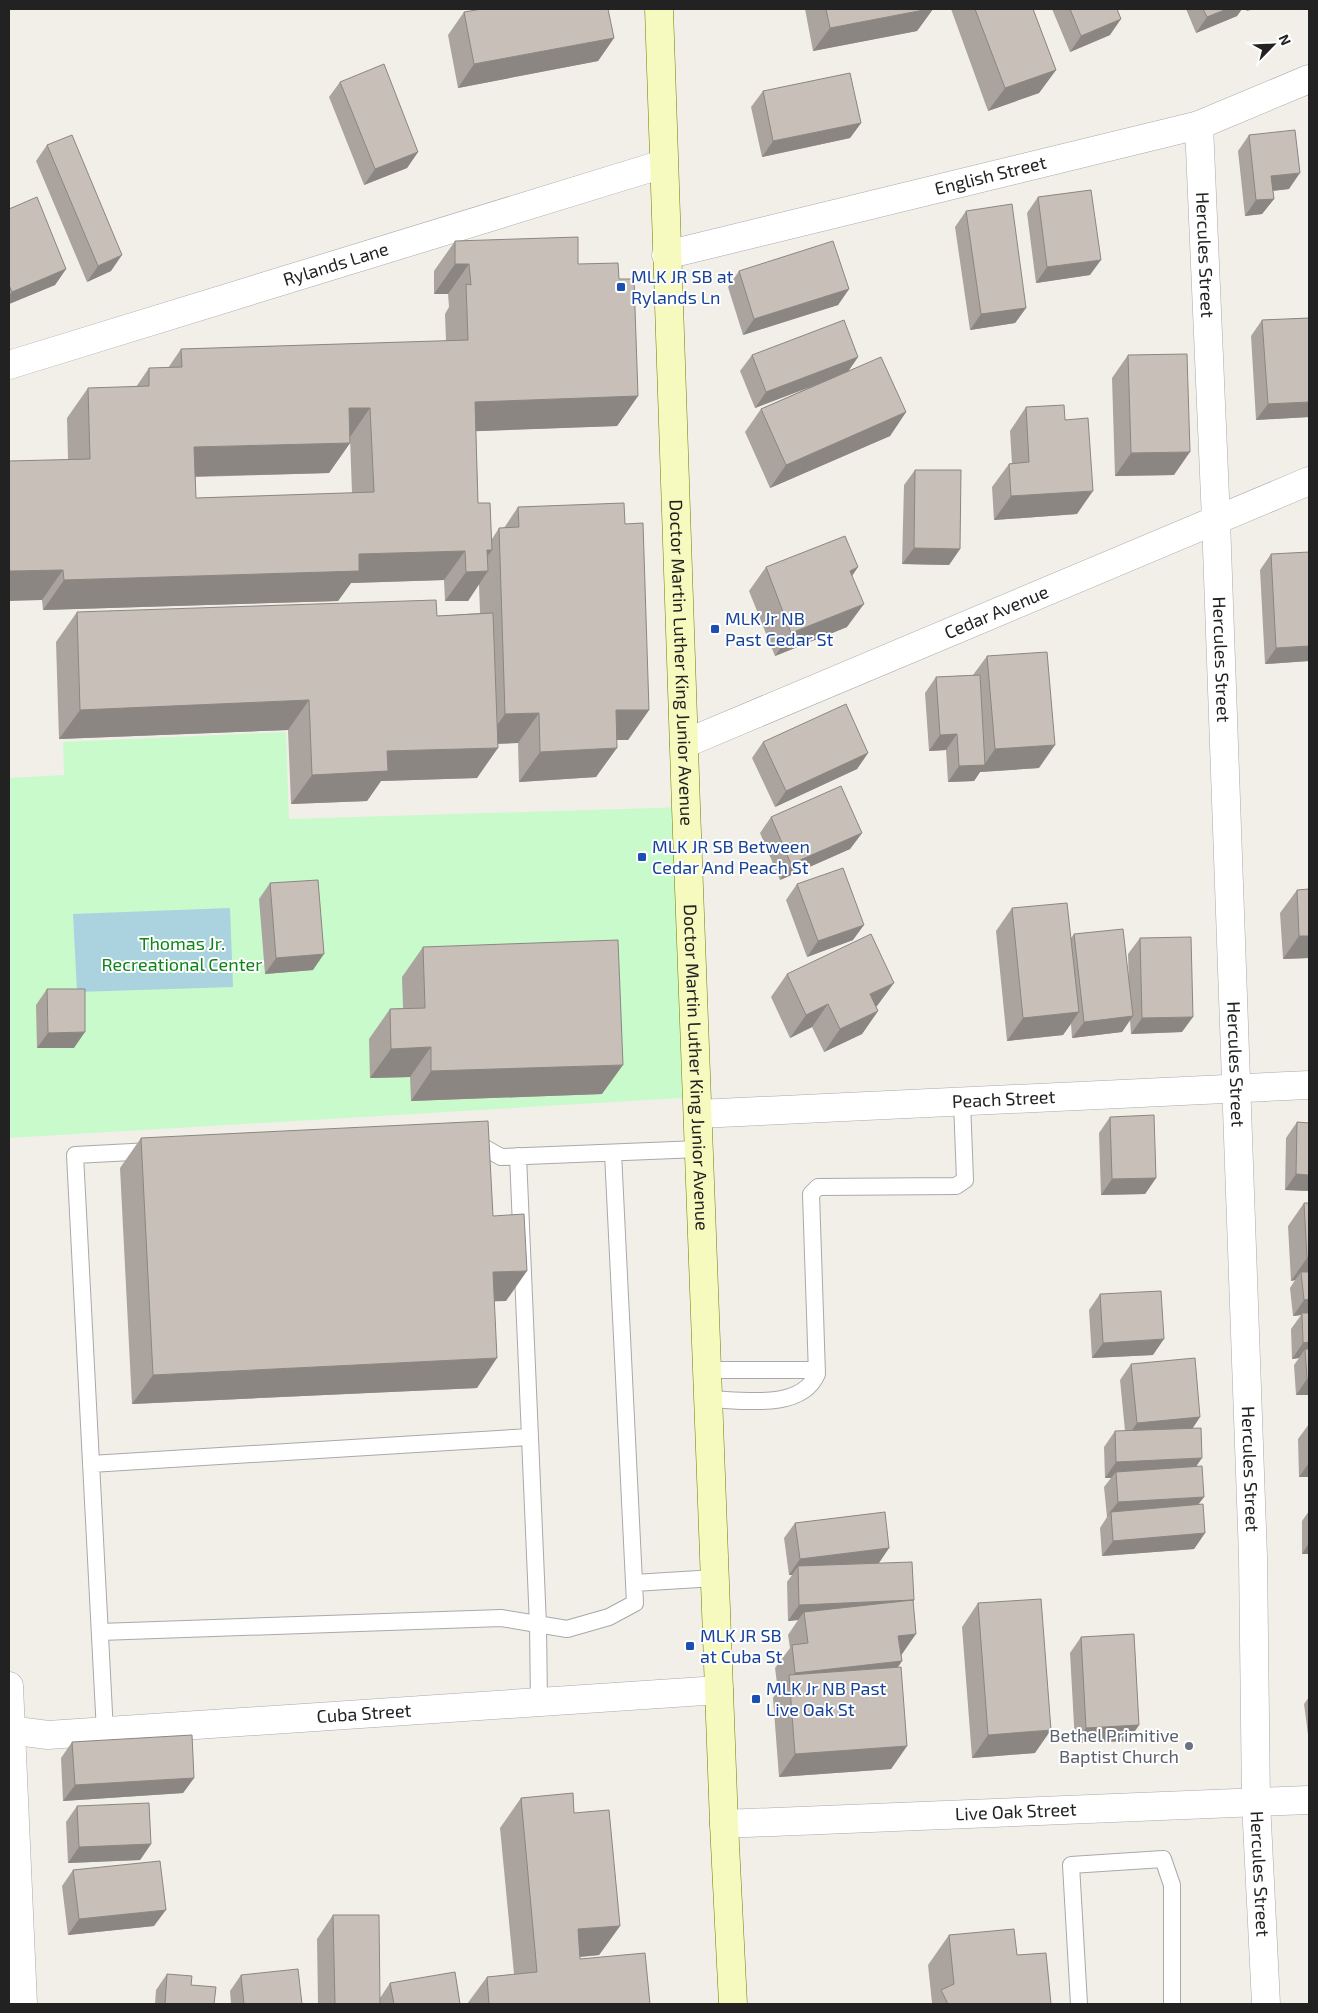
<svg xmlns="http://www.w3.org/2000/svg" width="1318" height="2013" font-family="'Exo 2',sans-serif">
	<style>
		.park { fill: #c8facc }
		.water { fill: #aad3df }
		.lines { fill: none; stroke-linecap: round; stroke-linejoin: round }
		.lane-casing { stroke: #a9a9a9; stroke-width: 18 }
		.street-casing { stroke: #a9a9a9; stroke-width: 29 }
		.secondary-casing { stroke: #707d05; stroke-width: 29 }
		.lane { stroke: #fff; stroke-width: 16 }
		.street { stroke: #fff; stroke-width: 28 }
		.secondary { stroke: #f7fabf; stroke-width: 28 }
		.wall { fill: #aba49e; fill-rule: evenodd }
		.shaded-wall { fill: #8b8681 }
		.building { fill: #c7bfb8; stroke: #8b8681; fill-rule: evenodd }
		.transit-dot { fill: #1a4fb4; stroke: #fff; stroke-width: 2 }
		.worship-dot { fill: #6b7280; stroke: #fff; stroke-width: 2 }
		.labels { text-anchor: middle; stroke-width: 4; stroke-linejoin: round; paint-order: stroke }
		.street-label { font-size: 18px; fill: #222; stroke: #fff }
		.transit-label { font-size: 18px; fill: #164399; stroke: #fff; text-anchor: start }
		.park-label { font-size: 18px; fill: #0c8416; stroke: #fff }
		.worship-label { font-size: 18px; fill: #5b616d; stroke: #fff; text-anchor: end }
	</style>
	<rect width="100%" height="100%" fill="#f2efe9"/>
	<path class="park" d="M286,732L289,819L686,807L698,1097L9,1138V778L64,775L63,742Z"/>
	<path class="water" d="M230,908L233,987L77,992L73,914Z"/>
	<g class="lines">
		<g class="lane-casing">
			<path id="lane" d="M471,1140L501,1157L699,1149
				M518,1156L538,1625L539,1702
				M707,1370H810L817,1374C801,1411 741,1400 709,1399
				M817,1374L811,1194L818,1187L956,1186L965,1180L962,1102
				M91,1464L530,1437
				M634,1583L715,1578
				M100,1632L501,1618L567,1629L609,1617L635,1603L613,1153
				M105,1732L75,1155L151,1151
				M1079,2004L1071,1865L1163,1859L1172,1885V2004"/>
		</g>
		<g class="street-casing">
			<g id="street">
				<path id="s1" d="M1199,125L1216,520L1253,1557L1256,1802L1266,2004"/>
				<path id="s2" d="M666,255L1199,125L1309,79"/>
				<path id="s3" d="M9,365L663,164"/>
				<path id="s4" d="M684,744L1309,481"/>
				<path id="s5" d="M698,1114L1309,1085"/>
				<path d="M9,1686L23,2004"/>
				<path id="s6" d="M9,1730L48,1735L719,1690"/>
				<path id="s7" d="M724,1824L1309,1800"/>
			</g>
		</g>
		<g class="secondary-casing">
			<g id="secondary">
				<path id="s8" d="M659,9L686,807L724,1824L733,2004"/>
			</g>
		</g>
		<use href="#lane" class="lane"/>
		<use href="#street" class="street"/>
		<use href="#secondary" class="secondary"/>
	</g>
	<path class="wall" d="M805,9H933L917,31L813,51Z
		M951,9H1033L1056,70L1039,93L988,111Z
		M1052,9H1117L1110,35L1070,52Z
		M1186,9H1242L1237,16L1196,33Z
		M464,12L614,38L598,61L458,88L448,35Z
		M340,82L418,152L407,168L364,185L329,97Z
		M763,91L861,123L850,138L762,157L751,107Z
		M1249,135L1289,189L1273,191L1274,199L1262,214L1245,216L1238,151Z
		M47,145L111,271L87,282L36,161Z
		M1038,197L1090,275L1036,283L1027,213Z
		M9,209L66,269L55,285L9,304Z
		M966,211L1026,308L1015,323L970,330L955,227Z
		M455,241L578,264L619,279L638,396L617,426L476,431L478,503L492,539L499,528H504L518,507L625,524L649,710L628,740H617L596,777L519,782L518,743L498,744L477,778L381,781L367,801L291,804L288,730L59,739L56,642L77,612L437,616L480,613L479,584L468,601H445L444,580L351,583L338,601L43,610L42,600L68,459L67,418L88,388L136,387L149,368H168L181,349L446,341L445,314L449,307L448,294H434V271ZM350,437L352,493L196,498L195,477L329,473L350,443Z
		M739,271L849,289L838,305L743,335L728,287Z
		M1309,311V417L1256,420L1251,336L1262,320L1308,318V313Z
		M752,355L858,357L849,370L906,412L890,436L770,488L745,432L761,409L810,387L755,408L740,371Z
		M1128,355L1174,475L1115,476L1112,378Z
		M1026,407L1065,420L1077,514L994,520L992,487L1009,464L1012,463L1010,431Z
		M915,470L960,549L949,565L902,564L904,485Z
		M1271,554L1309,661L1265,664L1260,570Z
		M766,567H858L852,576L847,627L775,656L749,591Z
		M987,656L1039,768L980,772L974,781L948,782L946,750L929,751L925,693L936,677L973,675Z
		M763,742L868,753L857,769L775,807L752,758Z
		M771,817L862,833L850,849L780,880L760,833Z
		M270,883L313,970L265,974L259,899Z
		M797,884L853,940L807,957L786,900Z
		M1297,890L1309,958L1283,959L1280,913Z
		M1012,908L1071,938L1074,934L1129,986L1128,954L1140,938L1182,1032L1131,1034L1130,1020L1122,1032L1072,1038L1071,1024L1063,1035L1007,1041L996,931Z
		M423,947L602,1094L411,1101L410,1077L370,1078L369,1039L390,1009L403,1008L402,977Z
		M787,974L877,1006H876L878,1011L862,1034L824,1052L812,1027L790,1038L771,997Z
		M47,989L74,1048H37L36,1005Z
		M1110,1117L1156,1178L1145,1194L1101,1195L1099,1133Z
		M1297,1122L1309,1191L1285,1190L1286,1138Z
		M141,1138L493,1216L506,1301H494L477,1388L132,1404L120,1168Z
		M1304,1203H1309V1395H1296L1294,1365L1299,1358L1292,1359L1291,1329L1301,1315L1293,1316L1290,1288L1295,1280L1291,1281L1288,1226Z
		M1100,1294L1153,1355L1092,1358L1089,1310Z
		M1131,1364L1200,1417L1193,1428L1197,1467L1204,1497L1198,1505L1205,1533L1194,1549L1102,1556L1100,1528L1107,1517L1104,1487L1111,1478H1105L1104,1447L1115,1431H1125L1120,1380Z
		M1309,1424V1477H1299L1298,1439Z
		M1309,1511V1554H1302V1521Z
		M795,1523L889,1548L879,1563L913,1602L901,1656L902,1661L898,1667L907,1746L891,1769L779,1777L773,1698L778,1691L775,1668L790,1648L788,1635L798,1620L788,1621L787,1582L792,1575H789L784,1538Z
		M978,1603L1035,1753L972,1758L962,1627Z
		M1081,1637L1139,1725L1128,1741L1075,1743L1070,1653Z
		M1309,1697V1742L1304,1704Z
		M72,1742L194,1778L183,1793L63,1801L61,1758Z
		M521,1798L574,1813L620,1926L599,1955L580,1957V1959L650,2004H467L487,1977L514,1974L500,1828Z
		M77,1806L151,1844L140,1860L68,1863L66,1822Z
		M73,1870L154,1926L68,1935L62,1886Z
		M333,1915L380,1998L390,1983L460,2004H318L317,1939Z
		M949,1935L1017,1955L1051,2004H931L932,2003L928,1965Z
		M167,1974L191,1985L214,2004H155L156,1990Z
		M241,1975L302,2004H231L230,1991Z"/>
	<path class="shaded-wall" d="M929,9H933L917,31L813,51L830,28Z
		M1227,9H1242L1237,16L1196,33L1207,17Z
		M1248,9H1256L1246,11Z
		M1121,19L1110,35L1070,52L1081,36Z
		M614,38L598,61L458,88L474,64Z
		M1056,70L1039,93L988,111L1005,88Z
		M861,123L850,138L762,157L773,141Z
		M418,152L407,168L364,185L375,169Z
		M1300,173L1289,189L1260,192L1271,176Z
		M1274,199L1262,214L1245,216L1256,200Z
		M122,255L111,271L87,282L98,266Z
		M1101,260L1090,275L1036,283L1047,267Z
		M455,264H469L448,294H434Z
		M66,269L55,285L9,304V296L12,292Z
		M849,289L838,305L743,335L754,319Z
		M1026,308L1015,323L970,330L981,314Z
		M858,357L847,373L755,408L766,392Z
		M638,396L617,426L454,432L475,402Z
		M1309,402V417L1256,420L1268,404Z
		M349,408H370L350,437Z
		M906,412L890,436L770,488L786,465Z
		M350,443L329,473L173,477L194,447Z
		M1190,452L1174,475L1115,476L1131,453Z
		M1093,491L1077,514L994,520L1011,496Z
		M914,548L960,549L949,565L902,564Z
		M487,550H492L477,571H488L468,601H445L466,572Z
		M465,551L444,580L351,583L338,601L43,610L64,580L359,554Z
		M858,567L842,590L850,571Z
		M63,570L42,600L9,601V571Z
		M864,604L847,627L775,656L791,633Z
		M1309,646V661L1265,664L1276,648Z
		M309,700L288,730L59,739L80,710Z
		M616,710H649L628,740H595Z
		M539,713L518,743L484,744L505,714Z
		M957,734L946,750L929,751L940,735Z
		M1055,745L1039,768L980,772L974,781L948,782L959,766L984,765L995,749Z
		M498,748L477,778L381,781L367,801L291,804L312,775L387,751Z
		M617,748L596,777L519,782L540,752Z
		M868,753L857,769L775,807L786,791Z
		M862,833L850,849L780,880L791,864Z
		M864,925L853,940L807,957L818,941Z
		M1299,936H1309V958L1283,959Z
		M324,954L313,970L265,974L276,958Z
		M894,983L877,1006L854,1017L870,994Z
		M828,1004L812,1027L790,1038L806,1015Z
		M878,1011L862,1034L824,1052L840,1029Z
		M1079,1012L1063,1035L1007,1041L1023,1018Z
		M1133,1016L1122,1032L1072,1038L1084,1022Z
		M1193,1017L1182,1032L1131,1034L1142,1018Z
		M85,1032L74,1048H37L48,1033Z
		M431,1047L410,1077L370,1078L391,1049Z
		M623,1065L602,1094L411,1101L431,1071Z
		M1296,1174L1309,1175V1191L1285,1190Z
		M1156,1178L1145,1194L1101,1195L1112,1179Z
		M1309,1257V1280L1301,1272L1295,1280L1291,1281L1307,1258Z
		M527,1271L506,1301L472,1302L493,1272Z
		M1309,1299V1314L1302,1313L1301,1315L1293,1316L1304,1300Z
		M1164,1339L1153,1355L1092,1358L1103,1343Z
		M1309,1342V1358L1305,1349L1299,1358L1292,1359L1303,1343Z
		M497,1358L477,1388L132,1404L153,1375Z
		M1307,1379H1309V1395H1296Z
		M1200,1417L1189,1433L1126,1439L1137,1423Z
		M1202,1458L1191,1474L1116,1472L1111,1478H1105L1116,1462Z
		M1309,1463V1477H1299Z
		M1204,1497L1192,1512H1111L1106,1517L1118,1502Z
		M1205,1533L1194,1549L1102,1556L1113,1541Z
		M1309,1543V1554H1302Z
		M889,1548L878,1564L798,1566L792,1575H789L800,1559Z
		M914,1600L903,1616L804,1612L798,1620L788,1621L799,1605Z
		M916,1634L900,1657L898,1636Z
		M902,1661L885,1685L790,1680L795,1673Z
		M1139,1725L1128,1741L1075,1743L1086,1728Z
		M1051,1730L1035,1753L972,1758L988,1735Z
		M907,1746L891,1769L779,1777L795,1754Z
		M194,1778L183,1793L63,1801L75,1785Z
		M151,1844L140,1860L68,1863L79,1847Z
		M166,1910L154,1926L68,1935L79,1919Z
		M620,1926L599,1955L557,1959L578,1929Z"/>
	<path class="building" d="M482,9H608L614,38L474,64L464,12Z
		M826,9H929L830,28Z
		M975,9H1033L1056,70L1005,88Z
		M1070,9H1117L1121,19L1081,36Z
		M1203,9H1227L1207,17Z
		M384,64L418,152L375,169L340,82Z
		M850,73L861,123L773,141L763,91Z
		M1295,130L1300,173L1271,176L1274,199L1256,200L1249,135Z
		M72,135L122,255L98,266L47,145Z
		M1091,190L1101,260L1047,267L1038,197Z
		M37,197L66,269L12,292L9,285V209Z
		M1012,204L1026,308L981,314L966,211Z
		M578,237V264L618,263L619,279H634L638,396L475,402L478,503H490L492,550H487L488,571L466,572L465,551L359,554V571L64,580L63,570L9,571V461L90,459L88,388L149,386V368L182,367L181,349L468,340L466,284L471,285L469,264H455V241ZM349,408H370L374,492L196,498L194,447L350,443Z
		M833,241L849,289L754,319L739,271Z
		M1309,318V402L1268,404L1262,320Z
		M844,320L858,357L766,392L752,355Z
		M1187,354L1190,452L1131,453L1128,355Z
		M881,357L906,412L786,465L761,409Z
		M1064,405L1065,420L1088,418L1093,491L1011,496L1009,464L1029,462L1026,407Z
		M915,470H961L960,549L914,548Z
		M624,503L625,524L643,523L649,710H616L617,748L540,752L539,713L505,714L499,528L519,527L518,507Z
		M845,536L858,567L850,571L864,604L791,633L766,567Z
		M1309,552V646L1276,648L1271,554Z
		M436,600L437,616L493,613L498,748L387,751L388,771L312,775L309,700L80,710L77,612Z
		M1047,652L1055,745L995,749L987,656Z
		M980,675L985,765L959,766L957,734L940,735L936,677Z
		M846,704L868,753L786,791L763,742Z
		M841,786L862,833L791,864L771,817Z
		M843,868L864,925L818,941L797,884Z
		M318,880L324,954L276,958L270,883Z
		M1309,889V936H1299L1297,890Z
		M1067,903L1079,1012L1023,1018L1012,908Z
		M1123,929L1133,1016L1084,1022L1074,934Z
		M871,934L894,983L870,994L878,1011L840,1029L828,1004L806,1015L787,974Z
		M1191,937L1193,1017L1142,1018L1140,938Z
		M618,940L623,1065L431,1071V1047L391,1049L390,1009L425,1008L423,947Z
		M47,989H85V1032L48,1033Z
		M1154,1115L1156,1178L1112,1179L1110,1117Z
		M488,1121L493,1216L524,1214L527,1271L493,1272L497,1358L153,1375L141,1138Z
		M1297,1122L1309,1123V1175L1296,1174Z
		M1304,1203H1309V1257L1307,1258Z
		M1301,1272H1309V1299L1304,1300Z
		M1161,1291L1164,1339L1103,1343L1100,1294Z
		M1302,1313H1309V1342L1303,1343Z
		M1305,1349H1309V1379H1307Z
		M1195,1358L1200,1417L1137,1423L1131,1364Z
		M1201,1428L1202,1458L1116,1462L1115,1431Z
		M1202,1466L1204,1497L1118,1502L1116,1472Z
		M1203,1504L1205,1533L1113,1541L1111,1512Z
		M885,1512L889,1548L800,1559L795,1523Z
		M912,1562L914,1600H913L799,1605L798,1566Z
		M1041,1599L1051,1730L988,1735L978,1603Z
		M913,1600L916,1634L898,1636L902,1661L795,1673L792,1645L808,1643L804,1612Z
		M1134,1634L1139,1725L1086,1728L1081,1637Z
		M901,1667L907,1746L795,1754L789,1675Z
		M192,1735L194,1778L75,1785L72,1742Z
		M573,1793L574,1813L609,1810L620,1926L578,1929L580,1959L645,1953L650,2004H489L487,1977L537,1972L521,1798Z
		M149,1803L151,1844L79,1847L77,1806Z
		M160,1861L166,1910L79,1919L73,1870Z
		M333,1915H379L380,2004H335Z
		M1014,1929L1017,1955L1046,1953L1051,2004H948L941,1990L954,1984L949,1935Z
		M298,1969L302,2004H244L241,1975Z
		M455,1972L460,2004H394L390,1983Z
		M167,1974L192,1976L191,1985L216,1987L214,2004H165Z"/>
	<g class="transit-dot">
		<rect x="616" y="282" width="10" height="10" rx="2.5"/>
		<rect x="710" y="624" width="10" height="10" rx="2.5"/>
		<rect x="637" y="852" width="10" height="10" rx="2.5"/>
		<rect x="685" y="1641" width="10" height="10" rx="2.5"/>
		<rect x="751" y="1694" width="10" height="10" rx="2.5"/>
	</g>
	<circle class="worship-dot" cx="1189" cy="1746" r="5"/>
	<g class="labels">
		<g class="street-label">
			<text dy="6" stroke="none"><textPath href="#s2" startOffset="334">English Street</textPath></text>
			<text dy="6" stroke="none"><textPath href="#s1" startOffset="130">Hercules Street</textPath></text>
			<text dy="6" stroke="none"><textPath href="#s3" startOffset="342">Rylands Lane</textPath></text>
			<text dy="6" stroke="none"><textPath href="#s4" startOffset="339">Cedar Avenue</textPath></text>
			<text dy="6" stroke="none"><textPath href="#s1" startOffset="535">Hercules Street</textPath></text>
			<text dy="6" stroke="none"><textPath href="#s8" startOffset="654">Doctor Martin Luther King Junior Avenue</textPath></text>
			<text dy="6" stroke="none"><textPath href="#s1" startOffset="940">Hercules Street</textPath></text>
			<text dy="6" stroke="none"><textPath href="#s8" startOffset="1059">Doctor Martin Luther King Junior Avenue</textPath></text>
			<text dy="6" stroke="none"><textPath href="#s5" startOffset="306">Peach Street</textPath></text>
			<text dy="6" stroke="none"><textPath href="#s1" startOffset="1345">Hercules Street</textPath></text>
			<text dy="6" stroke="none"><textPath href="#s6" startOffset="356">Cuba Street</textPath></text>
			<text dy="6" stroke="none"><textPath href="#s7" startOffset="292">Live Oak Street</textPath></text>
			<text dy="6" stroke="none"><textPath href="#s1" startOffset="1750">Hercules Street</textPath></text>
		</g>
		<g class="transit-label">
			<text x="631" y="283">MLK JR SB at<tspan x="631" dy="21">Rylands Ln</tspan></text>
			<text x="725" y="625">MLK Jr NB<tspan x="725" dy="21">Past Cedar St</tspan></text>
			<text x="652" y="853">MLK JR SB Between<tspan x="652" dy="21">Cedar And Peach St</tspan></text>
			<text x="700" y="1642">MLK JR SB<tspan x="700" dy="21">at Cuba St</tspan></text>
			<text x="766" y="1695">MLK Jr NB Past<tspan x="766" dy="21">Live Oak St</tspan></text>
		</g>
		<g class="park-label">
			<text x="182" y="950">Thomas Jr.<tspan x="182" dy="21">Recreational Center</tspan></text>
		</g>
		<g class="worship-label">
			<text x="1179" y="1742">Bethel Primitive<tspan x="1179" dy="21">Baptist Church</tspan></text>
		</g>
	</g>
	<rect width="1318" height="2013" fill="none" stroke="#222222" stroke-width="20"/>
	<g transform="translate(1273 45) rotate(66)" stroke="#ffffff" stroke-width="4" paint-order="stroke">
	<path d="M0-4L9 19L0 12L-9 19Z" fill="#222222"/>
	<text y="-8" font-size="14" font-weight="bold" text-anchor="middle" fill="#222222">N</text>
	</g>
</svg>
